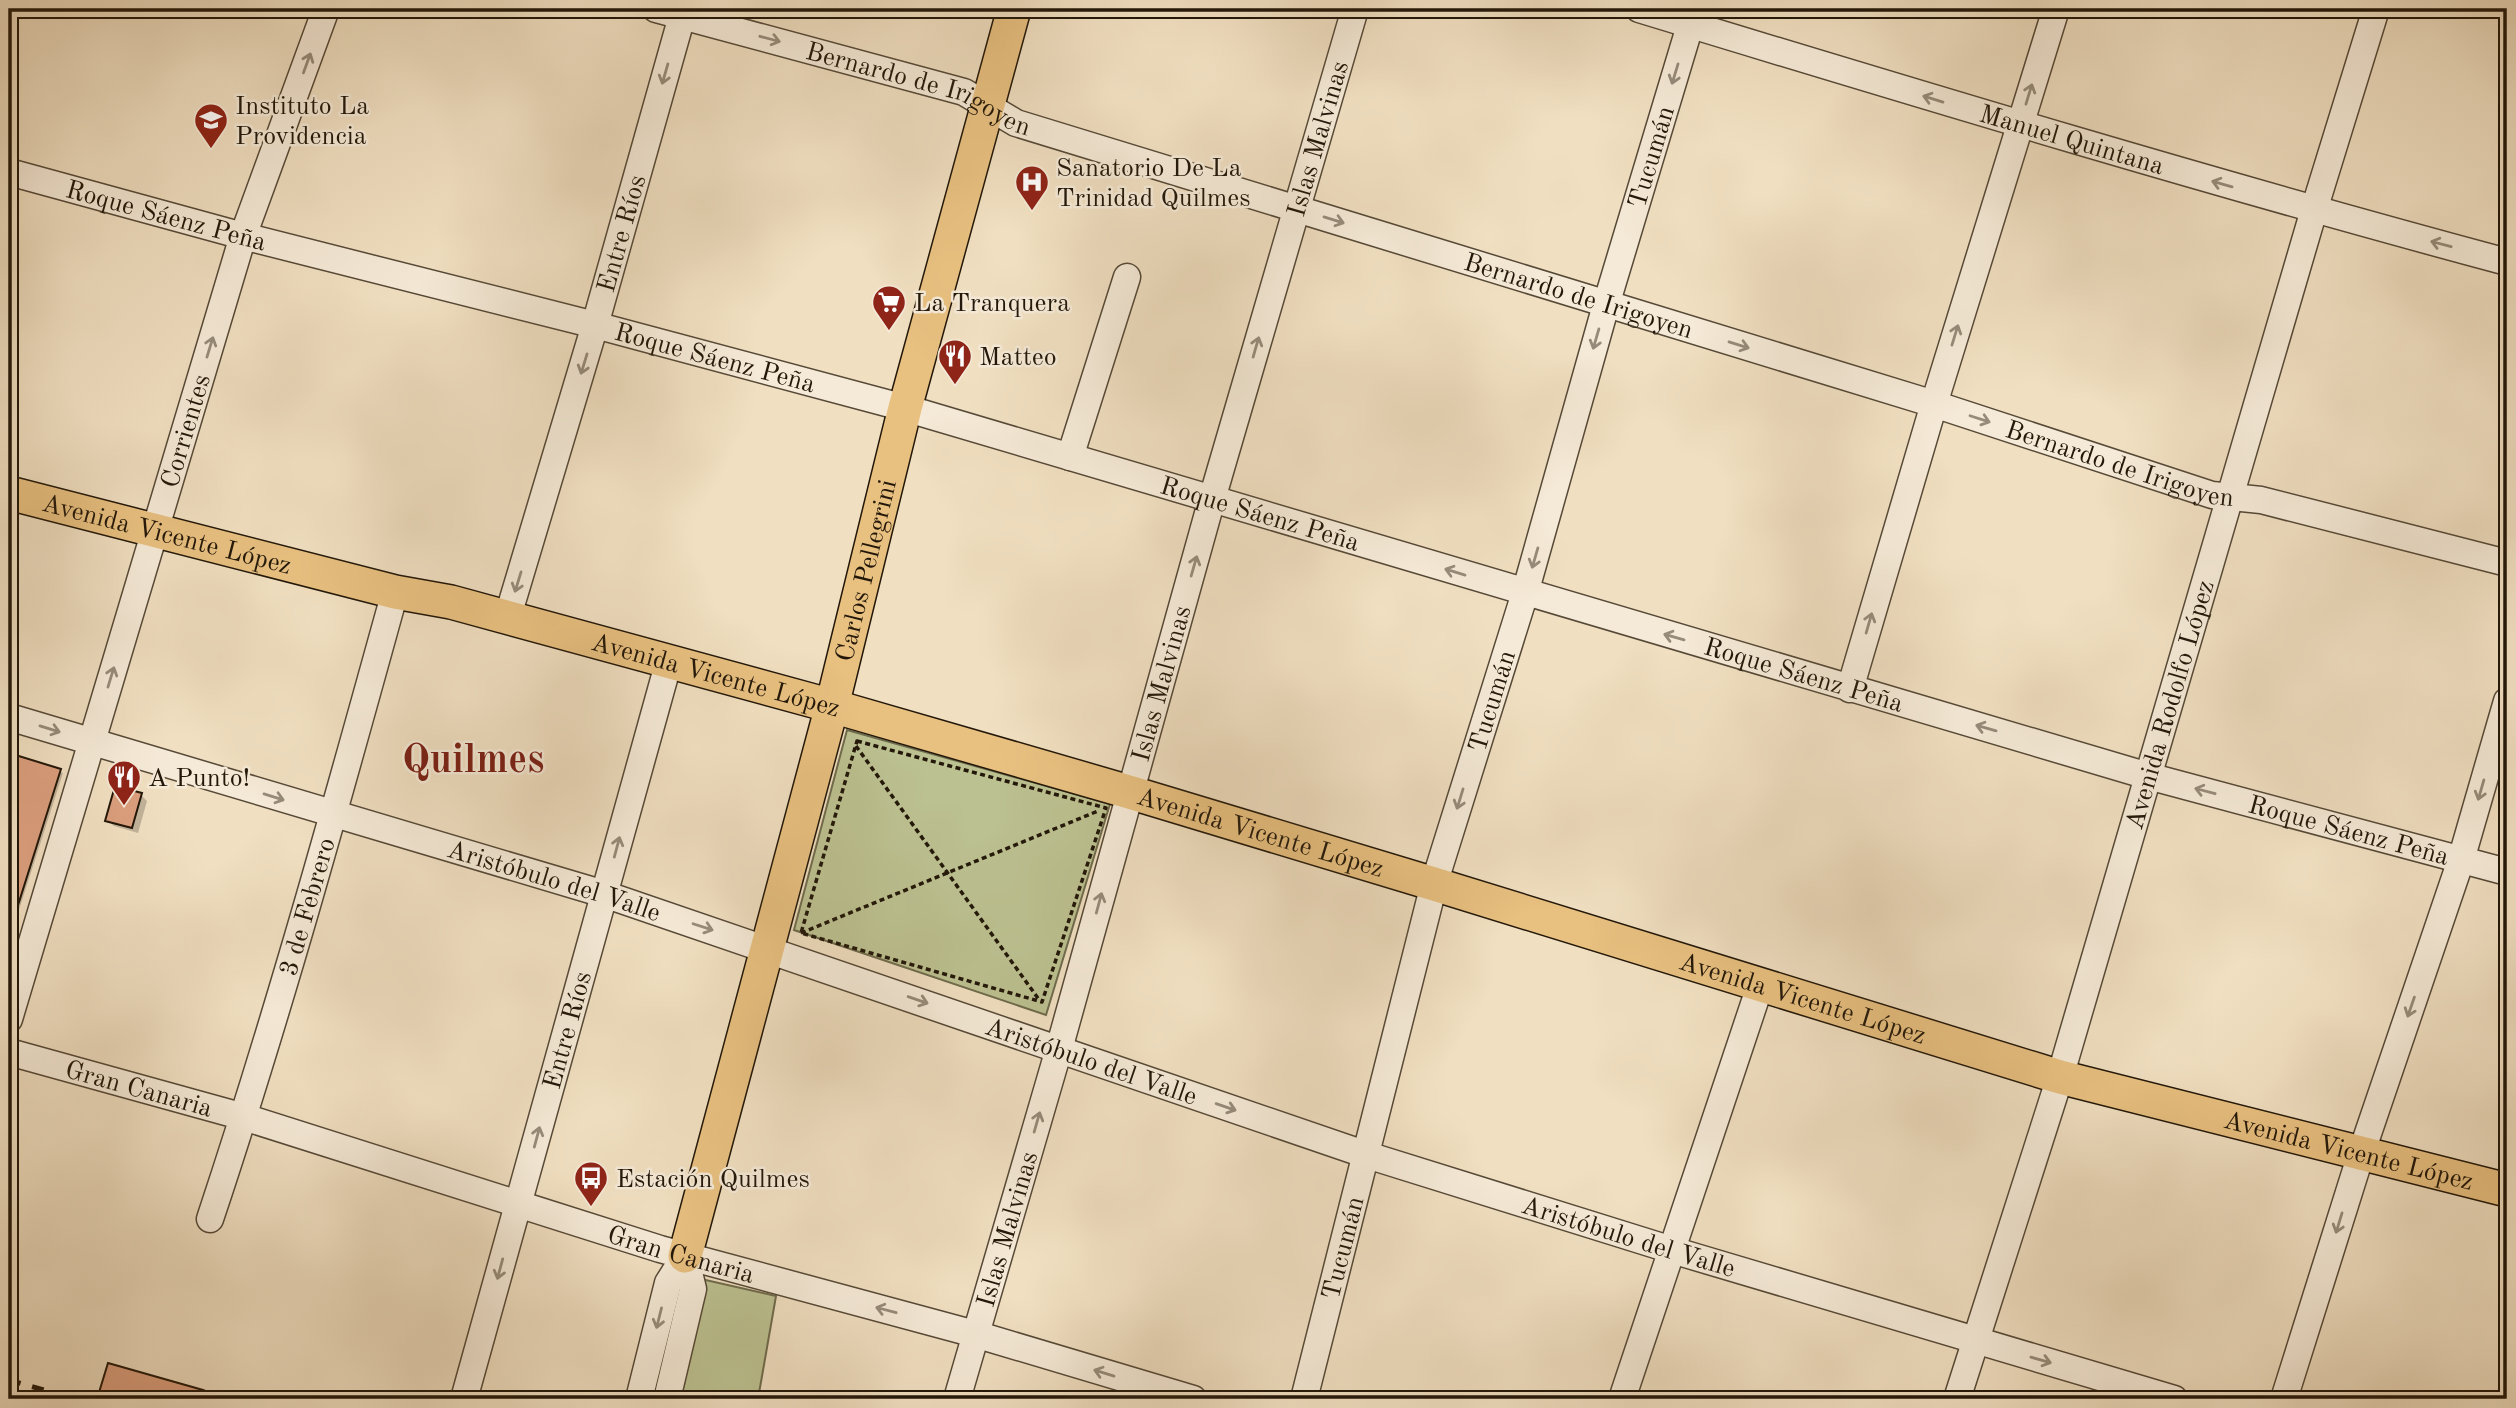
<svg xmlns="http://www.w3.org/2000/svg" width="2516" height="1408" font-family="'Old Standard TT',serif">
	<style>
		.green { fill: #bcc191; stroke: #6f6c4d; stroke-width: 2 }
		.shadow { fill: #0003 }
		.building { fill: #db9f7e; stroke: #221709; stroke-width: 2 }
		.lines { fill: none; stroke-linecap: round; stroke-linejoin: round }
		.minor-casing { stroke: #564937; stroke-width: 29 }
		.major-casing { stroke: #221709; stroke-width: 36 }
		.path { stroke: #221709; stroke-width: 3.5; stroke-dasharray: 5 3.5; stroke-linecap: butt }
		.minor { stroke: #f5ead7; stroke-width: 26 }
		.major { stroke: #e8c080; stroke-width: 33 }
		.rail { stroke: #221709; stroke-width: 5; stroke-dasharray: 12 12; stroke-linecap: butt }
		.oneway { stroke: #968b7a }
		.labels { text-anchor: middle; stroke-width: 5; stroke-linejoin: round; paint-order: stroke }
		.street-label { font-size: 26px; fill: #221709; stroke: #f5ead7 }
		.poi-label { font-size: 26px; fill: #221709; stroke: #f5ead7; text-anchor: start }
		.town-label { font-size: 40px; font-weight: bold; fill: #7a1f14; stroke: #f5ead7 }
	</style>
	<rect width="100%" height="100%" fill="#f0dfc1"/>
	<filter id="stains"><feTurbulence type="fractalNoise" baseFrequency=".00286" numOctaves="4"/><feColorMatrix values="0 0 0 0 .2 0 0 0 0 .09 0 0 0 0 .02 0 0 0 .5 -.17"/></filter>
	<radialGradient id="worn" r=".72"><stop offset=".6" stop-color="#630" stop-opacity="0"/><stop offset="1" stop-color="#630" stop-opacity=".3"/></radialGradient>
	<path class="green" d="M847,730L1110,804L1046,1015L794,930Z
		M688,1276L776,1296L758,1399H662Z"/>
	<path class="shadow" d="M9,755L63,773L15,922L9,920Z
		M141,795L147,801L138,833L114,826L107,820Z
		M109,1365L203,1392L220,1399H99Z"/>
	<path class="building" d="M9,753L61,769L13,921L9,919Z
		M115,786L142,793L132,828L105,821Z
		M108,1363L203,1390L225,1399H97Z"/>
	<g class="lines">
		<g class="minor-casing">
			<g id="minor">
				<path id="s1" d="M656,9L964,92L1016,123L1934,404L2212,495L2261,500L2507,563"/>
				<path id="s2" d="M1639,9C1928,97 2216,184 2507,262"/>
				<path id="s3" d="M9,172L243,236L595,325L905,408L2148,776L2507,872"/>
				<path d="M1070,457L1127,277"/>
				<path id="s4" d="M507,619L595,325L684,9"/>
				<path d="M1850,689L1934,404L2056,9"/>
				<path id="s5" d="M9,717L604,894L1367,1155L1672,1250L2174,1399"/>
				<path id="s6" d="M9,1019L243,236L326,9"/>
				<path id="s7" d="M9,1052L244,1117L660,1249L975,1334L1193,1399"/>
				<path id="s8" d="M210,1219C279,1012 337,802 395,592"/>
				<path id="s9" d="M464,1399L669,661"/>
				<path d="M639,1399L668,1283L685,1256"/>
				<path d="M667,1399L693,1289L685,1256"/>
				<path id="s10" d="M957,1399L1059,1049L1212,499L1355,9"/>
				<path id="s11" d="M1304,1399L1434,884L1525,593L1606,305L1695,9"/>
				<path d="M1622,1399L1760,986"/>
				<path id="s12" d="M1957,1399L2060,1077L2314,210L2376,9"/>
				<path d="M2284,1399L2361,1154L2461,860L2507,701"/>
			</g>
		</g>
		<g class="major-casing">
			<g id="major">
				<path id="s13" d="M9,493L395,592L451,602L832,706L1129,792L1434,884L2060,1077L2507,1190"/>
				<path id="s14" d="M685,1256L832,706L905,408L1014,9"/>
			</g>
		</g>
		<path class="path" d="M857,741L1106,808L1042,1002L801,933Z
			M856,746L1040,1001
			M801,933L1098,811"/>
		<use href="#minor" class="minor"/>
		<use href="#major" class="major"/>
		<path class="rail" d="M9,1380L75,1399
			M9,1393L30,1399"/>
	</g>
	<defs><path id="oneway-shaft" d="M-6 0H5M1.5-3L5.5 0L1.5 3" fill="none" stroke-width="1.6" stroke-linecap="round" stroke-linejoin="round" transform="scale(1.75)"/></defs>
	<g class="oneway">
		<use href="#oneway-shaft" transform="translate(770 39) rotate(15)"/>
		<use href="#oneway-shaft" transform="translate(307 63) rotate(-70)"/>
		<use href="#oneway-shaft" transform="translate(665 74) rotate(106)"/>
		<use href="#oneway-shaft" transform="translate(1675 74) rotate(107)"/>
		<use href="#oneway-shaft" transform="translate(2029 94) rotate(-73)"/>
		<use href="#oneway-shaft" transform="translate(1933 99) rotate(-163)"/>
		<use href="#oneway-shaft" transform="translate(2222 184) rotate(-164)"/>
		<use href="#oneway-shaft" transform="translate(1334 220) rotate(17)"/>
		<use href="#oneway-shaft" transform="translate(2441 244) rotate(-165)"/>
		<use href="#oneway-shaft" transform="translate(1955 335) rotate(-73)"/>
		<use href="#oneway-shaft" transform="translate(1596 339) rotate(106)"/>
		<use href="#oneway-shaft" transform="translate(1739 345) rotate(17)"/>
		<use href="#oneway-shaft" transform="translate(210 347) rotate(-73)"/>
		<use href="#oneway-shaft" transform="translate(1256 347) rotate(-74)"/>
		<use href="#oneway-shaft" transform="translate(584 364) rotate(107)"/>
		<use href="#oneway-shaft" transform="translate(1980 419) rotate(18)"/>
		<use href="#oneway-shaft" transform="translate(1535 558) rotate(106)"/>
		<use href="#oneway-shaft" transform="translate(1194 566) rotate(-74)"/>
		<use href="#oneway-shaft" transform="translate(1455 572) rotate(-163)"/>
		<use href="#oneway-shaft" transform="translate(518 582) rotate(107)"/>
		<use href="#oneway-shaft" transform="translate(1869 623) rotate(-74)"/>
		<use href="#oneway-shaft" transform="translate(1674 637) rotate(-164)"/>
		<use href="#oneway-shaft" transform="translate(111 677) rotate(-73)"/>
		<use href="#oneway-shaft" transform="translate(1986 728) rotate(-164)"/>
		<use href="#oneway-shaft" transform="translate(50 729) rotate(17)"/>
		<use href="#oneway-shaft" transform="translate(2481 790) rotate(106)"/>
		<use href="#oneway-shaft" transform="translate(2205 791) rotate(-165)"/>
		<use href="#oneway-shaft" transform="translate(274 797) rotate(17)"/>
		<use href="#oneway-shaft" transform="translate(1460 799) rotate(107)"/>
		<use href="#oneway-shaft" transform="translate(617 847) rotate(-75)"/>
		<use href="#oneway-shaft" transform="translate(1099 903) rotate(-75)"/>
		<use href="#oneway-shaft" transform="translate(703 927) rotate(18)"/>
		<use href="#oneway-shaft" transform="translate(918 1000) rotate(19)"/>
		<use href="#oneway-shaft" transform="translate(2411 1007) rotate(109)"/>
		<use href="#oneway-shaft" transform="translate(1226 1107) rotate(19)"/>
		<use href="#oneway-shaft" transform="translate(1037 1122) rotate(-74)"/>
		<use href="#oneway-shaft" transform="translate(537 1137) rotate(-75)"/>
		<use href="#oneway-shaft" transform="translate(2339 1223) rotate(107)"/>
		<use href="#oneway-shaft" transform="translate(500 1269) rotate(105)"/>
		<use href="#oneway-shaft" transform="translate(886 1310) rotate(-165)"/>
		<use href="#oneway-shaft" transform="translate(659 1318) rotate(104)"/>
		<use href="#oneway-shaft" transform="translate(2041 1360) rotate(16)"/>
		<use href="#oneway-shaft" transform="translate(1104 1373) rotate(-163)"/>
	</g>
	<defs>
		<g id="school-pin" transform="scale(1.75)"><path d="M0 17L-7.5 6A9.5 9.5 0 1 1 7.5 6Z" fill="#8f2418" stroke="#f5ead7"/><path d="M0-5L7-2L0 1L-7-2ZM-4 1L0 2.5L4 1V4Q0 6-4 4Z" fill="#fff"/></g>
		<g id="hospital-pin" transform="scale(1.75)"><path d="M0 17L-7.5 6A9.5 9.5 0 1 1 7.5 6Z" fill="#8f2418" stroke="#f5ead7"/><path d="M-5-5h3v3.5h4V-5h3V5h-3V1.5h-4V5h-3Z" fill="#fff"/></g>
		<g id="supermarket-pin" transform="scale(1.75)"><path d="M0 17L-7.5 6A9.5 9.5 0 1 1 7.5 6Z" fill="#8f2418" stroke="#f5ead7"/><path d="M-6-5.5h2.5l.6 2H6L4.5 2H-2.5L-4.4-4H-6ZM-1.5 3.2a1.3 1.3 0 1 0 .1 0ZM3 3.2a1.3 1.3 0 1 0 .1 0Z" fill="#fff"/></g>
		<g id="restaurant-pin" transform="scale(1.75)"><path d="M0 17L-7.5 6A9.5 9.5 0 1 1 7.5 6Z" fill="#8f2418" stroke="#f5ead7"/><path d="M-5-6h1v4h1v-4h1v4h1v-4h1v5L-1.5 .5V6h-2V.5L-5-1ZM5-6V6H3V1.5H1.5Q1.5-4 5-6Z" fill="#fff"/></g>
		<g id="bus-pin" transform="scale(1.75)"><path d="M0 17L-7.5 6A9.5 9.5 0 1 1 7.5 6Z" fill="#8f2418" stroke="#f5ead7"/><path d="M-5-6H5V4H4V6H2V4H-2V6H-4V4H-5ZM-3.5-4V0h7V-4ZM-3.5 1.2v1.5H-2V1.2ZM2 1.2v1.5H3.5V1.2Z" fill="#fff"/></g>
	</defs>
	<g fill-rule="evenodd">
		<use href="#school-pin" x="211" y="120"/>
		<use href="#hospital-pin" x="1032" y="182"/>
		<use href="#supermarket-pin" x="889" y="302"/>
		<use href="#restaurant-pin" x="955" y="356"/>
		<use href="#restaurant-pin" x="124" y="777"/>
		<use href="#bus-pin" x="591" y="1178"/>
	</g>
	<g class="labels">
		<g class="street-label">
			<text dy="9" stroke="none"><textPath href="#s1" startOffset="275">Bernardo de Irigoyen</textPath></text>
			<text dy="9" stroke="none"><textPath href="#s10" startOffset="1311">Islas Malvinas</textPath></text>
			<text dy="9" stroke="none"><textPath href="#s2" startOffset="452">Manuel Quintana</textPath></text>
			<text dy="9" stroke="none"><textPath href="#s11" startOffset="1290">Tucumán</textPath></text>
			<text dy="9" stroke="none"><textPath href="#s3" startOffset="163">Roque Sáenz Peña</textPath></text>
			<text dy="9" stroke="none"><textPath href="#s4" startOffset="402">Entre Ríos</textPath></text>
			<text dy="9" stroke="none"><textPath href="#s1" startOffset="968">Bernardo de Irigoyen</textPath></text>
			<text dy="9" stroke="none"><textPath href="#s3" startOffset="730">Roque Sáenz Peña</textPath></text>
			<text dy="9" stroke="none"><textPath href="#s6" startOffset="614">Corrientes</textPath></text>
			<text dy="9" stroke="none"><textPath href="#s1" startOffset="1535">Bernardo de Irigoyen</textPath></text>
			<text dy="9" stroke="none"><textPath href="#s3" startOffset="1297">Roque Sáenz Peña</textPath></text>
			<text dy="9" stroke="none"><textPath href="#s13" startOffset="163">Avenida Vicente López</textPath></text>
			<text dy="9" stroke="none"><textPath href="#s14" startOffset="709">Carlos Pellegrini</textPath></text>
			<text dy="9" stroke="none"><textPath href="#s13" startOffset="730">Avenida Vicente López</textPath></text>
			<text dy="9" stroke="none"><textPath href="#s3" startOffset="1864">Roque Sáenz Peña</textPath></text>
			<text dy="9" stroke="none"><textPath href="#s10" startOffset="744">Islas Malvinas</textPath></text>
			<text dy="9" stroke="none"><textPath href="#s11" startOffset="723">Tucumán</textPath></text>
			<text dy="9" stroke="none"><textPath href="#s12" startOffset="726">Avenida Rodolfo López</textPath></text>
			<text dy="9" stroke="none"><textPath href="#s3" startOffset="2431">Roque Sáenz Peña</textPath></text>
			<text dy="9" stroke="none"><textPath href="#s13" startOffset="1297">Avenida Vicente López</textPath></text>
			<text dy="9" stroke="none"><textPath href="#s5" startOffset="569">Aristóbulo del Valle</textPath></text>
			<text dy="9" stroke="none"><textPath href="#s8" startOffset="327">3 de Febrero</textPath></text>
			<text dy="9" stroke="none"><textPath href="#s13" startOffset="1864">Avenida Vicente López</textPath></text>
			<text dy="9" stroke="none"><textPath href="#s9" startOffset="383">Entre Ríos</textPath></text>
			<text dy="9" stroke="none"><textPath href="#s5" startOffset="1136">Aristóbulo del Valle</textPath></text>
			<text dy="9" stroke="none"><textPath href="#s7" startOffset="135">Gran Canaria</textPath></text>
			<text dy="9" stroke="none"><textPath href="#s13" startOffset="2431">Avenida Vicente López</textPath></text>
			<text dy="9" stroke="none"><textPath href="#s10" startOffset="177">Islas Malvinas</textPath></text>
			<text dy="9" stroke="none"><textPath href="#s5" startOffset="1701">Aristóbulo del Valle</textPath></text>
			<text dy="9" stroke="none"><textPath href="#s11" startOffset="156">Tucumán</textPath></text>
			<text dy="9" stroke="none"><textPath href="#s7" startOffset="702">Gran Canaria</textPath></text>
		</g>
		<g class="poi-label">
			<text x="235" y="114">Instituto La<tspan x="235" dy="30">Providencia</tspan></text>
			<text x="1056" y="176">Sanatorio De La<tspan x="1056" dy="30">Trinidad Quilmes</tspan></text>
			<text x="914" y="311">La Tranquera</text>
			<text x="979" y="365">Matteo</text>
			<text x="148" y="786">A Punto!</text>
			<text x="616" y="1187">Estación Quilmes</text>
		</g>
		<g class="town-label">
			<text x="473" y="772">Quilmes</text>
		</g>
	</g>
	<rect width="2516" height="1408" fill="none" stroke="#f0dfc1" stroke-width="35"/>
	<rect x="10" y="10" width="2495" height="1387" fill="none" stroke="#221709" stroke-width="3.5"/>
	<rect x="18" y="18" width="2481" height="1373" fill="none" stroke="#221709" stroke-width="2"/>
	<rect width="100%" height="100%" filter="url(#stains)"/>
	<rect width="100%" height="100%" fill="url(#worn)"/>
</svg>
